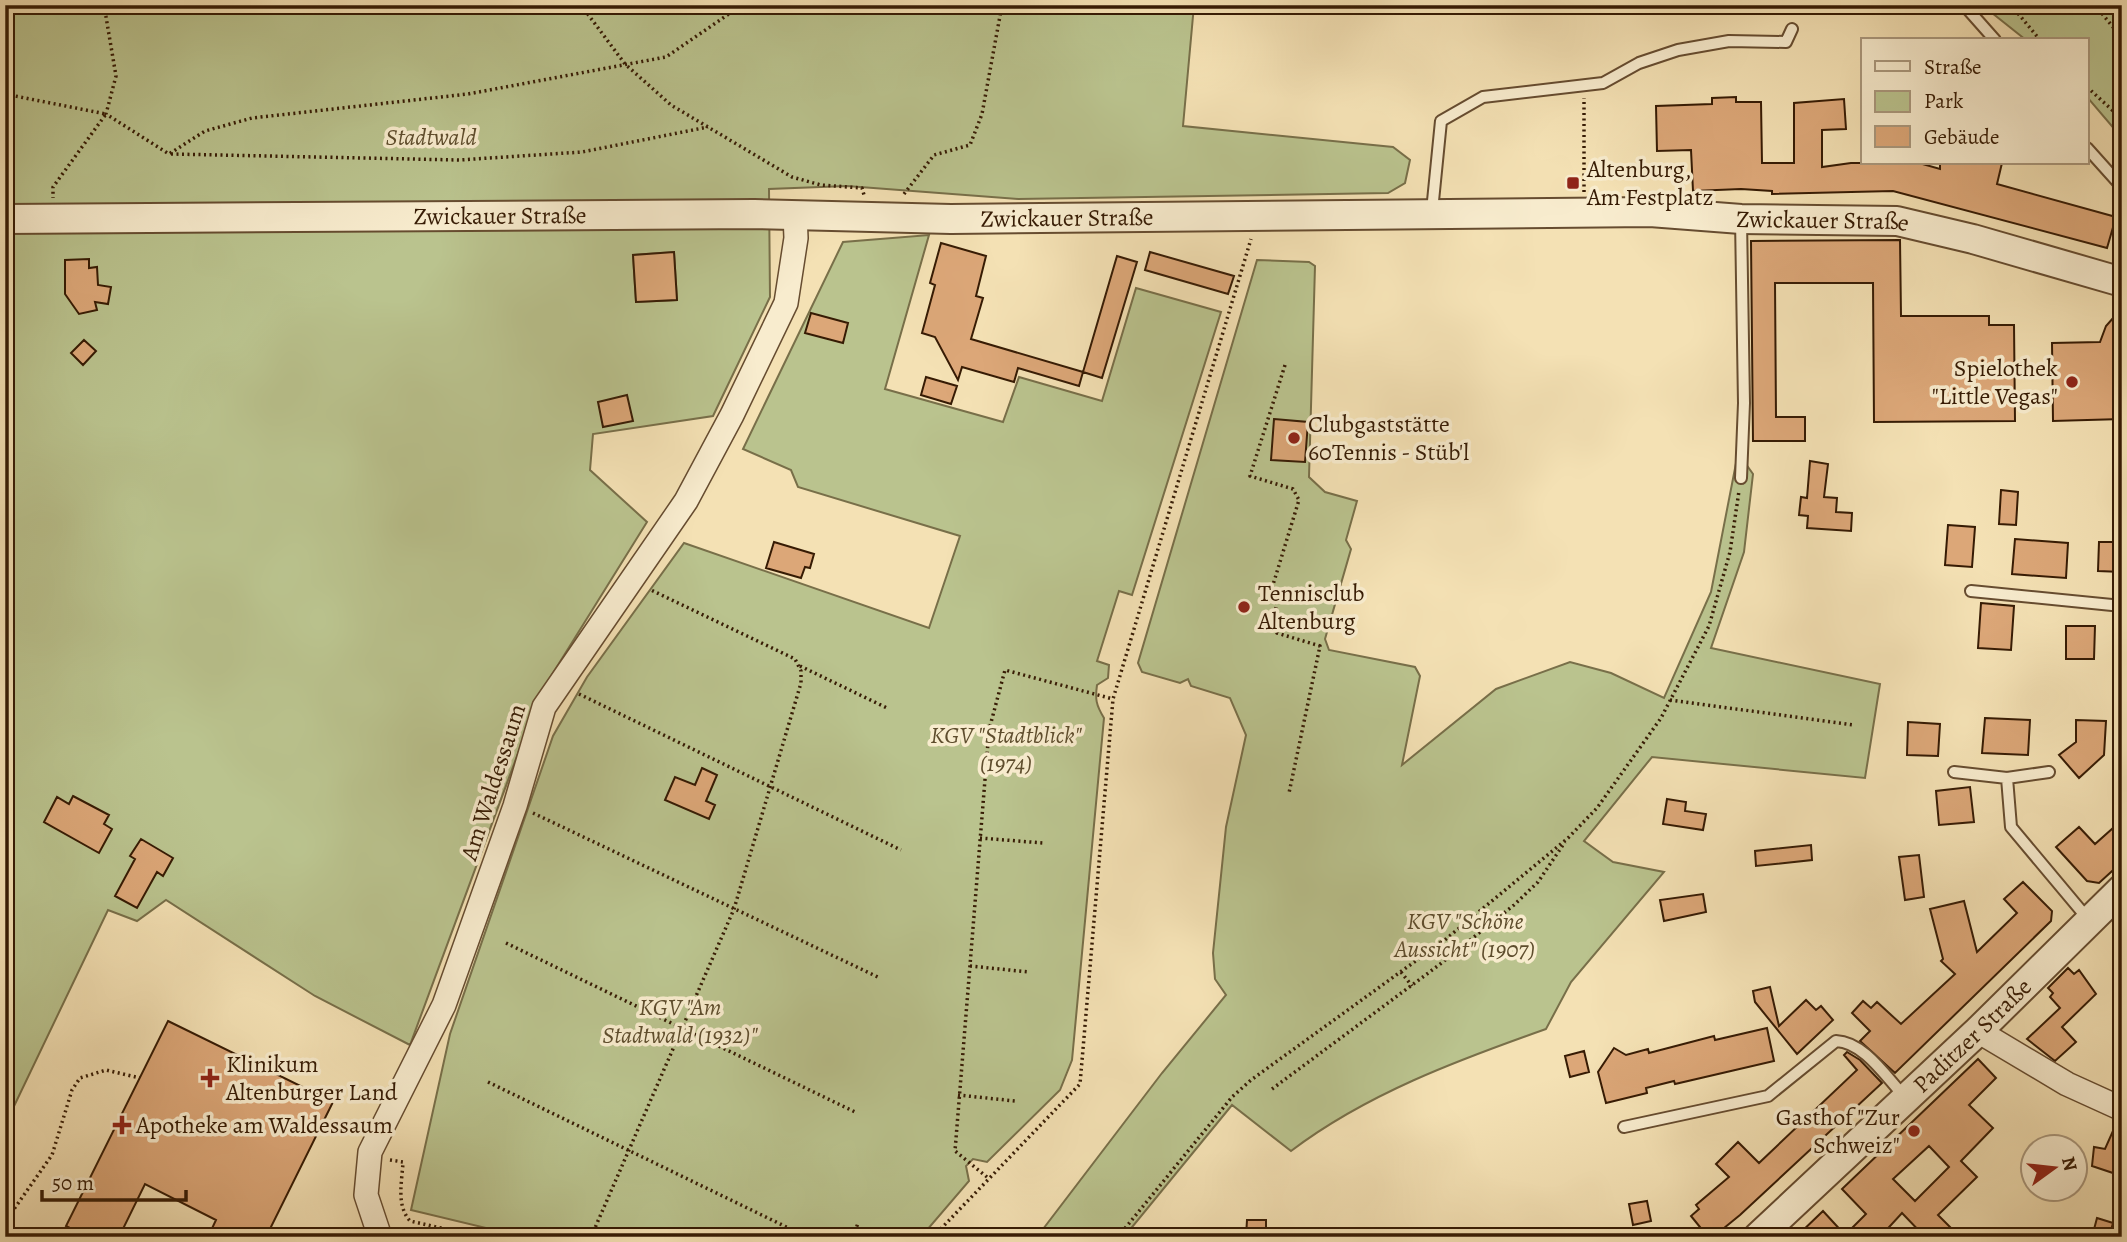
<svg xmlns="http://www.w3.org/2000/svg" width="2127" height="1242" font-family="Alegreya,serif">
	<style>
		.green { fill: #bac38e; stroke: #786f49; stroke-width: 2; fill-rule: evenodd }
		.building { fill: #dca778; stroke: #361b04; stroke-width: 2; fill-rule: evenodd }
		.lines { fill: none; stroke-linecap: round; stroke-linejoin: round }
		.service-casing { stroke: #664c30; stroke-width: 14 }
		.minor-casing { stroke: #664c30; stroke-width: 26 }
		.tertiary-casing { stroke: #664c30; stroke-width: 32 }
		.path { stroke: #361b04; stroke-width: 3.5; stroke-dasharray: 2 3.5; stroke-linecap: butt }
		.service { stroke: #f8ecce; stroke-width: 10 }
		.minor { stroke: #f8ecce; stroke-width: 23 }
		.tertiary { stroke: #f8ecce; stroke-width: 28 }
		.poi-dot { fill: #8f2418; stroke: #f8ecce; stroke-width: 2.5 }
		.labels { text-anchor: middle; stroke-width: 7; stroke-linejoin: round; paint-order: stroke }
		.park-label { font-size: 24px; font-style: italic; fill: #5e4d2d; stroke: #f8ecce }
		.poi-label { font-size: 24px; fill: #361b04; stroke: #f8ecce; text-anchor: start }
		.street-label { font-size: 24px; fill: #361b04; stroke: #f8ecce }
	</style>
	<rect width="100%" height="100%" fill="#f4e1b4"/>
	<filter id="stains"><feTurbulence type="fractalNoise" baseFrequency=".00286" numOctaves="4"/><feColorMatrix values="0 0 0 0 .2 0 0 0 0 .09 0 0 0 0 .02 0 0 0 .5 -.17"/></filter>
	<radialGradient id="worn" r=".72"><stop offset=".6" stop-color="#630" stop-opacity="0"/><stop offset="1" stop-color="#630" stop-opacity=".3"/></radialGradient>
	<path class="green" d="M5,5H1194L1183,126L1393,147L1410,160L1405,183L1388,193L1018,199L847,186L769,189L770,297L713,416L593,434L590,470L647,522L540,694L410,1045L315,996L166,900L137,921L108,910L5,1125ZM674,252L677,300L636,302L633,255Z
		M1982,5H2122V138L2087,97V40H2026Z
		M929,235L885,389L1003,422L1019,377L1102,401L1136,288L1221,312L1132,595L1119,591L1097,661L1109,665L1108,678L1097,685C1095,699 1096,705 1104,718L1072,1060L1060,1090L987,1162L973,1159L966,1166L969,1181L921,1237H524L411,1210L450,1034L553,736L587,677L684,543L929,628L960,536L798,487L791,470L743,449L843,242Z
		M1257,260L1309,262L1315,266L1309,477L1325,492L1357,501L1346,540L1351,549L1325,639L1329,650L1415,667L1420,676L1402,765L1496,689L1570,662L1611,673L1664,698L1711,592L1738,453L1753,474L1744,552L1711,648L1880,684L1865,778L1652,757L1584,841L1613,862L1664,872L1571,982L1546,1029C1458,1060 1366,1094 1291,1151L1232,1105L1124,1237H1037L1162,1073L1226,995L1215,979L1213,953L1226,827L1246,735L1230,698L1191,686L1188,679L1180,683L1142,672L1138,663Z"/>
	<path class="building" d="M1736,97V102H1761L1762,163H1794V103L1844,99L1846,129L1822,130V167L1851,163H1919L1940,169V163H2002L1997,184L2116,217L2107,248L1893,191L1772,194V191L1741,189L1693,191L1691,150L1657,151L1656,106L1712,104V98Z
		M1900,240L1901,316H1989V325H2014L2015,421L1874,422L1873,283H1775L1776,417H1805V441H1753L1751,241Z
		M941,243L986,256L976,296L983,298L971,339L1083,372L1079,386L1018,368L1014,382L962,367L958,380L935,337L922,333L935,285L930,283Z
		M674,252L677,300L636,302L633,255Z
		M1150,252L1234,276L1228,294L1145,270Z
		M1117,256L1137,262L1102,378L1083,372Z
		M89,259V268L97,267L98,285L111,287L108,304L95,302L97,310L79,314L65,294V260Z
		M2122,308V419L2053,421L2052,343L2100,342L2106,326Z
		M811,313L848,323L843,343L805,333Z
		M84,340L96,351L83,365L71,353Z
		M926,377L957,386L951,404L921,395Z
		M627,395L633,421L603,427L598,402Z
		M1274,419L1308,422L1305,462L1271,460Z
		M1810,461L1828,464L1824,497L1837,498L1836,512L1852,513L1851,531L1807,528L1808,516L1799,515L1801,497L1807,498Z
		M2001,490L2018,492L2016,525L1999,524Z
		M1948,525L1975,527L1972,567L1945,565Z
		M2015,539L2068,543L2066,578L2012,574Z
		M774,542L814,554L810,568L805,567L801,578L766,568Z
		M2099,542H2122V572L2098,571Z
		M1981,603L2014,606L2011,650L1978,648Z
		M2066,626H2095L2094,659H2066Z
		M1985,718L2030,720L2028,755L1982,753Z
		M2076,720L2106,721L2104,755L2079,778L2059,755L2076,742Z
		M1908,722L1940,724L1938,756L1907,755Z
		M702,768L717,775L706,801L715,805L709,819L665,800L675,777L695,785Z
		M1970,787L1974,822L1939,825L1936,791Z
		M73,796L109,815L104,824L112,829L99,853L44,822L57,797L69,804Z
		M1667,799L1686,802L1685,811L1706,814L1703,830L1663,824Z
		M2122,820V862L2099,883L2087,881L2056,847L2079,827L2095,844Z
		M141,839L173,858L163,876L157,872L137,908L115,896L135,859L130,856Z
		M1811,845L1812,860L1756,866L1755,851Z
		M1919,855L1924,897L1905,900L1899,857Z
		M2023,882L2052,911L2051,921L1895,1073L1860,1041L1870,1031L1852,1013L1863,1001L1871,1008L1877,1002L1901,1024L1955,974L1941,961L1943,959L1930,909L1964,901L1977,952L2017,913L2004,899Z
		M1703,894L1706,912L1664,921L1660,900Z
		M2068,968L2074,974L2079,970L2096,994L2062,1027L2076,1042L2055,1061L2027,1039L2060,1008L2050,997L2053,993L2048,988Z
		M1770,987L1779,1026L1806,1000L1816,1010L1821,1006L1833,1020L1797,1054L1755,1002L1753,991Z
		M168,1021L333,1102L266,1237H208L216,1220L145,1184L119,1237H87L66,1226Z
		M1767,1028L1774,1061L1675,1084L1674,1081L1646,1088L1647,1093L1606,1103L1598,1072L1614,1048L1626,1055L1648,1049L1649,1053L1714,1036L1715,1040Z
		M1584,1051L1589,1072L1570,1077L1565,1056Z
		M1847,1052L1860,1060L1882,1083L1740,1215L1713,1237H1708L1691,1216L1699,1209L1696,1205L1729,1177L1716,1164L1738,1142L1759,1163L1857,1070L1844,1055Z
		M1978,1059L1996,1078L1969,1105L1993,1128L1961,1161L1977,1177L1938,1215L1960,1237H1925L1902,1213L1880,1237H1796L1823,1211L1845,1235L1866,1214L1842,1189ZM1929,1146L1949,1167L1915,1201L1893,1179Z
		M2117,1122L2122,1123V1176L2092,1166L2094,1147L2105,1149Z
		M1647,1201L1651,1221L1633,1225L1629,1204Z
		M2097,1218L2113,1223L2109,1237H2092Z
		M1247,1220H1266V1237H1246Z"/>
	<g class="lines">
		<g class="service-casing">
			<path id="service" d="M1964,5L1995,40
				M2087,148L2122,187
				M1432,211L1441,121L1483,97L1603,83L1639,63L1678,50L1729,41L1786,42L1792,29
				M1741,478L1744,403L1741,219
				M1971,591L2122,606
				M1954,772L2007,778L2011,827L2088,919
				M2007,778L2049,772
				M1624,1127L1768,1096L1836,1041C1864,1042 1886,1077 1904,1096"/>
		</g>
		<g class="minor-casing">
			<path id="minor" d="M1978,1031L2067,1084L2122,1109
				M380,1237L366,1195L370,1152L444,1005L515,806L544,707L686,501L732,415L786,303L796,238L795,214"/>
		</g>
		<g class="tertiary-casing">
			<g id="tertiary">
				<path id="s1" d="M5,219L754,214L951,219L1650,212L1741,219L1897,221L1973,239L2122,282"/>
				<path id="s2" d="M1758,1237L1978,1031L2122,889"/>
			</g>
		</g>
		<path class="path" d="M104,5L116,76L106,114L169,154L205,131L252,118L468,94L666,57L742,5
			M581,5L625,64L671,105L792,177L821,185L862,188L864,195
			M2011,5L2040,40
			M2095,5L2122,38
			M2087,87L2122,119
			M5,94L106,114L53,187V198
			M171,154L459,160L582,152L708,127
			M1584,192V98
			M904,194L934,155L970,145L982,114L1002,5
			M1285,365L1250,476L1293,489L1299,500L1272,588L1277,605L1271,623L1277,633L1320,646L1289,793
			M800,666L889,709
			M579,694L901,850
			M1670,700L1854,725
			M533,813L880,978
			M980,838L1043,843
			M506,943L855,1112
			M970,966L1029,972
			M1401,972L1412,986
			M488,1082L807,1237
			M1272,1089L1439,965L1514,905L1538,882L1565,842
			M958,1095L1015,1101
			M390,1160L403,1162C402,1182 396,1205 410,1221L481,1237
			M987,1177L955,1151L989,730L1005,670L1113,699
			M5,1222L52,1155L72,1090L80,1078L106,1070L140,1078
			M591,1237L734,909L801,683V671L795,659L649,589
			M853,1237L858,1223
			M933,1237L1080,1084L1113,699L1251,239
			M1118,1237L1232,1097L1251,1080L1446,939L1568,838L1597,808L1661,718L1709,626L1730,552L1739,491"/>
		<use href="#service" class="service"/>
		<use href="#minor" class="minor"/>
		<use href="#tertiary" class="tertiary"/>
	</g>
	<g class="poi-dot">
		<rect x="1566" y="176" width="14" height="14" rx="3.5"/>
		<circle cx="2072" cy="382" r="7"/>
		<circle cx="1294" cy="438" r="7"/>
		<circle cx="1244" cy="607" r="7"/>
		<path d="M206.5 1067.5h7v7h7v7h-7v7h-7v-7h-7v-7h7z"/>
		<path d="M118.5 1114.5h7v7h7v7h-7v7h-7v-7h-7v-7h7z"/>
		<circle cx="1914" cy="1131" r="7"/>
	</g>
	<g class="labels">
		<g class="park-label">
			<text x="431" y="145">Stadtwald</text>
			<text x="1006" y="743">KGV "Stadtblick"<tspan x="1006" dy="28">(1974)</tspan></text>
			<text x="1465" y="929">KGV "Schöne<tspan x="1465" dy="28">Aussicht" (1907)</tspan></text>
			<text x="680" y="1015">KGV "Am<tspan x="680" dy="28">Stadtwald (1932)"</tspan></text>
		</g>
		<g class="poi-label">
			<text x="1587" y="177">Altenburg,<tspan x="1587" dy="28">Am Festplatz</tspan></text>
			<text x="2058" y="376" text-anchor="end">Spielothek<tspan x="2058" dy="28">"Little Vegas"</tspan></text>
			<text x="1308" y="432">Clubgaststätte<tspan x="1308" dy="28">60Tennis - Stüb'l</tspan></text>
			<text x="1258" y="601">Tennisclub<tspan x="1258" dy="28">Altenburg</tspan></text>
			<text x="226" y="1072">Klinikum<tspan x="226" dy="28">Altenburger Land</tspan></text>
			<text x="1900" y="1125" text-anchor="end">Gasthof "Zur<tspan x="1900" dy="28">Schweiz"</tspan></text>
			<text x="136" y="1133">Apotheke am Waldessaum</text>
		</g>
		<g class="street-label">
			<text dy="8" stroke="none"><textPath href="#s1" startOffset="495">Zwickauer Straße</textPath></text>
			<text dy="8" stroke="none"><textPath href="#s1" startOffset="1062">Zwickauer Straße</textPath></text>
			<text dy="8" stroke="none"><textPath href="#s1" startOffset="1818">Zwickauer Straße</textPath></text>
			<text transform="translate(493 782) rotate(-72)" y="8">Am Waldessaum</text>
			<text dy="8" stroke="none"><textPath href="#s2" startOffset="294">Paditzer Straße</textPath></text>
		</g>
	</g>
	<rect width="2127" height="1242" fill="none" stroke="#f4e1b4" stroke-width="28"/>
	<rect x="7" y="7" width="2113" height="1228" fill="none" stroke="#361b04" stroke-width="3.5"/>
	<rect x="14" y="14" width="2099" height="1214" fill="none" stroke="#361b04" stroke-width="2"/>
	<rect x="1861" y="38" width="228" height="126" fill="#f8ecce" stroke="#aa987d" stroke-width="2"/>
	<rect x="1875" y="61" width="35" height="10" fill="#f8ecce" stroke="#aa987d" stroke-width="2"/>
	<text x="1924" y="74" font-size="21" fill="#361b04">Straße</text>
	<rect x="1875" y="91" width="35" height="21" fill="#bac38e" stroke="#aa987d" stroke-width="2"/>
	<text x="1924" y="108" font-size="21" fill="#361b04">Park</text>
	<rect x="1875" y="126" width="35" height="21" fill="#dca778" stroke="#aa987d" stroke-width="2"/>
	<text x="1924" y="144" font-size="21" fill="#361b04">Gebäude</text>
	<g transform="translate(2054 1168) rotate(75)"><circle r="33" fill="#f8ecce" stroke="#aa987d" stroke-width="2"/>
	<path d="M0-5L12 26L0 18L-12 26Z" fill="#8f2418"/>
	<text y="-10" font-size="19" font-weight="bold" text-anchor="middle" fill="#361b04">N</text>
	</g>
	<path d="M42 1190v10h144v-10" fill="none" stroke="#361b04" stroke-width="3.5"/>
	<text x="52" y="1190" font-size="21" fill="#361b04" stroke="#f8ecce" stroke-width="5" paint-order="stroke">50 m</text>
	<rect width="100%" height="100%" filter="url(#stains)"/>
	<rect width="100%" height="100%" fill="url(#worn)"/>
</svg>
